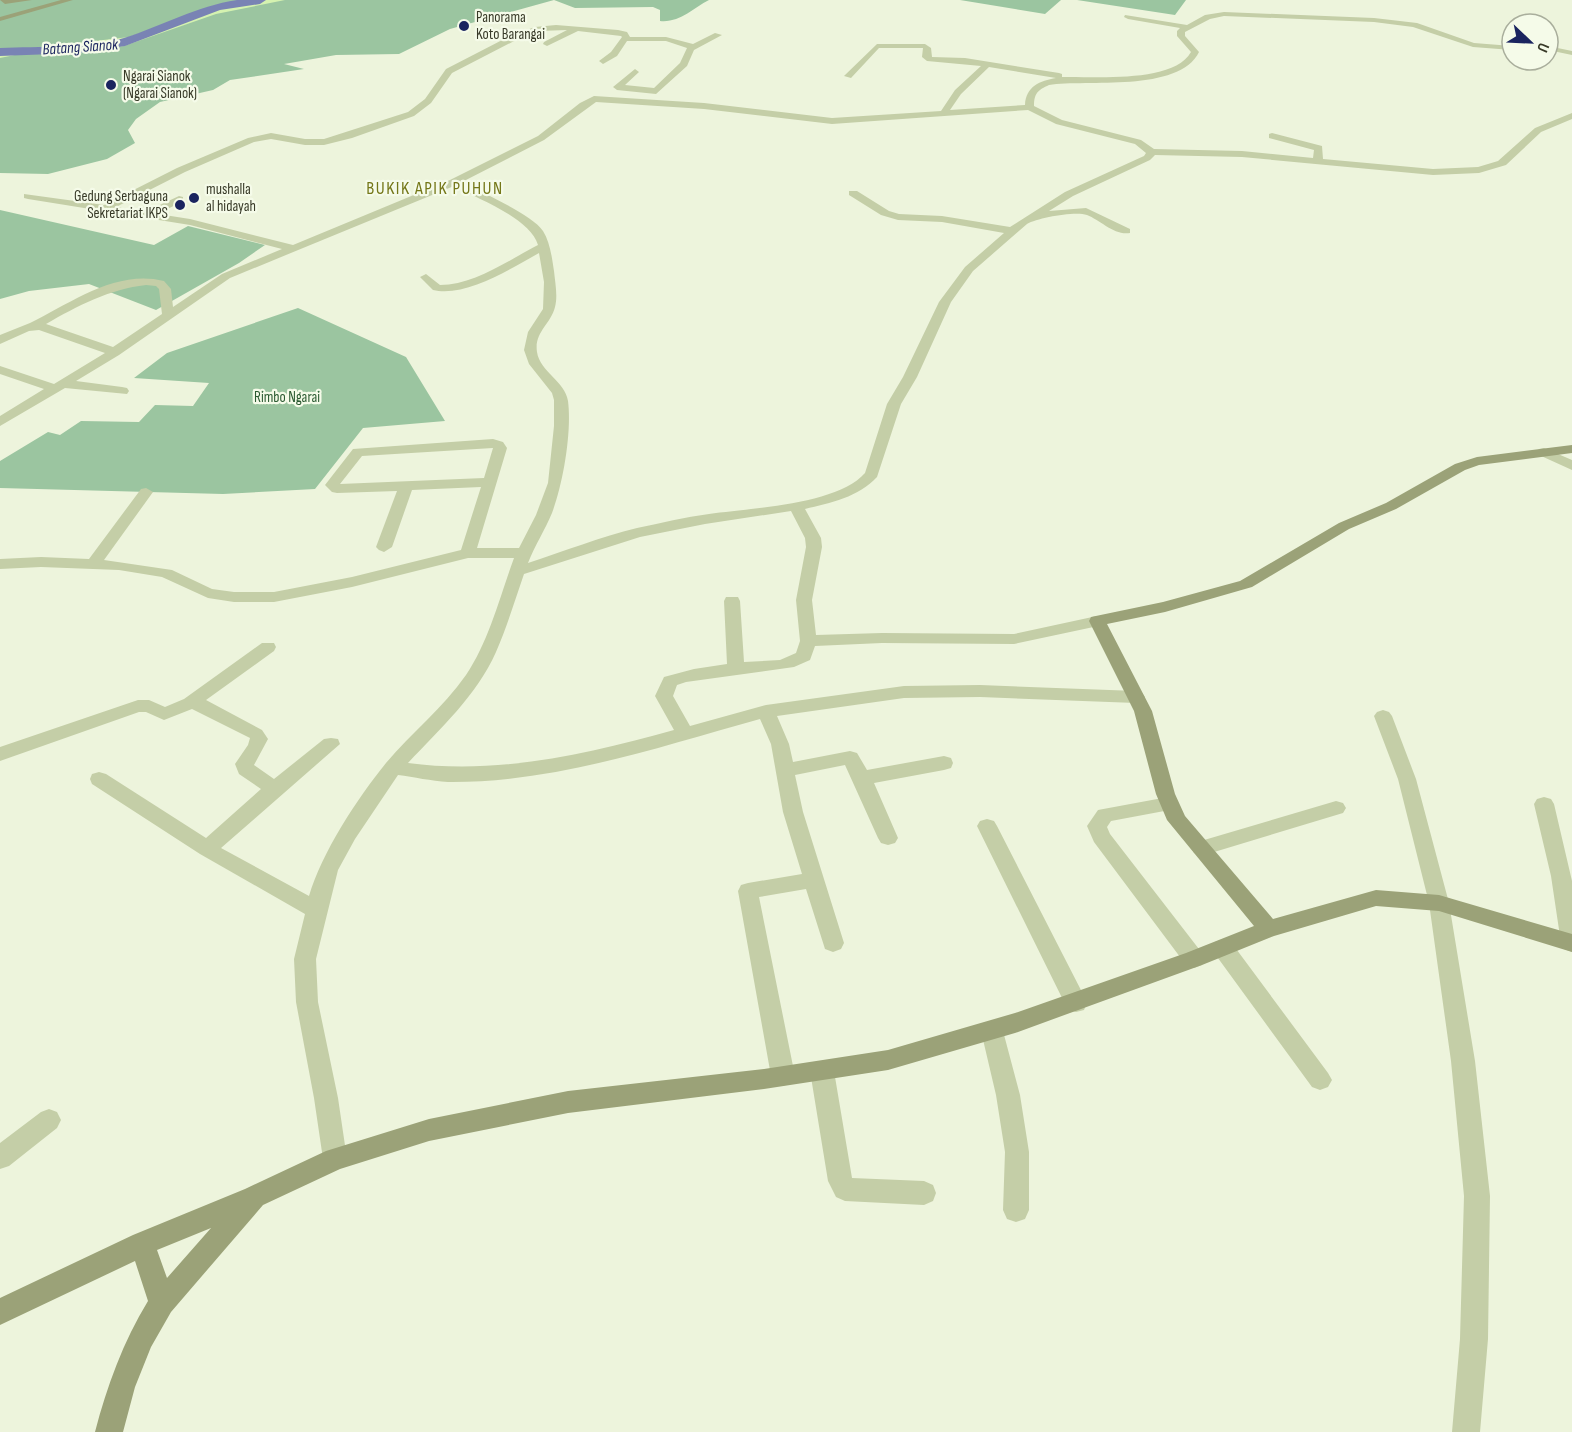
<svg xmlns="http://www.w3.org/2000/svg" width="1572" height="1432" font-family="'Sofia Sans Condensed',sans-serif">
	<style>
		.green { fill: #9bc5a0 }
		.sand { fill: #d5f2b0 }
		.lines { fill: none; stroke-linecap: round; stroke-linejoin: round }
		.river { fill: #7983b4; fill-rule: evenodd }
		.street { fill: #c4cea7; fill-rule: evenodd }
		.secondary { fill: #9ba278; fill-rule: evenodd }
		.poi-dot { fill: #1a245f; stroke: #f5fbe9; stroke-width: 2 }
		.labels { text-anchor: middle; stroke-width: 4.5; stroke-linejoin: round; paint-order: stroke }
		.far-poi-label { font-size: 15px; fill: #383a28; stroke: #f5fbe9; text-anchor: start }
		.far-park-label { font-size: 15px; fill: #2a5a31; stroke: #f5fbe9 }
		.far-water-label { font-size: 16px; font-style: italic; fill: #1a245f; stroke: #f5fbe9 }
		.far-quarter-label { font-size: 18px; letter-spacing: 1.5px; fill: #747718; stroke: #f5fbe9 }
	</style>
	<rect width="100%" height="100%" fill="#edf4dc"/>
	<path class="green" d="M0,0H709C693,8 680,23 660,21V10L653,7L575,8L554,0L450,29L399,54L336,55L284,64L304,69L230,80L213,90L160,102L136,119L128,130L135,143L107,159L48,174L0,173Z
		M960,0H1061L1045,14Z
		M1077,0H1186L1175,15Z
		M0,210L154,245L188,226L265,245L239,263L156,310L89,284L29,291L0,299Z
		M298,308L406,357L445,421L363,428L315,489L223,494L0,488V461L48,432L60,435L81,421L139,422L155,405L193,406L209,383L134,378L167,353Z"/>
	<path class="sand" d="M247,0H285L216,14L124,46L98,50L30,52L0,58V52L129,37L218,6Z"/>
	<g class="lines">
		<path class="river" d="M237,0H266L260,4L220,10L125,46L79,53L0,56V48C40,46 85,49 124,38C162,26 197,6 237,0Z"/>
		<path class="street" d="M1224,12L1374,18L1417,23L1474,43L1512,46V50L1473,47L1413,27L1374,22L1224,16L1210,19L1185,32V36L1199,52C1179,93 1086,79 1049,85C1038,90 1034,93 1034,106L1062,120L1141,140L1154,149L1242,151L1313,158L1314,150L1269,138V134L1272,133L1322,146L1323,159L1433,169L1478,167L1498,161L1535,128L1572,113V119L1541,132L1506,165L1479,173L1433,175L1242,157L1155,155L1150,160L1073,196L1049,211L1086,208L1130,229V233C1115,236 1100,220 1087,215C1074,211 1038,218 1027,224L973,271L951,302L917,377L901,404L877,477C859,497 830,503 805,509L821,538L822,547L812,600L816,635L882,633L1014,634L1097,616L1103,617L1105,621L1103,625L1014,644L882,643L815,646L810,660L794,667L686,682L677,685L673,696L690,726L766,705L904,686L980,685L1136,691L1142,693L1145,697L1142,701L1136,703L980,697L904,698L777,716L789,744L793,762L850,751L857,753L867,770L944,756L951,758L953,763L951,768L944,770L874,783L898,838L895,843L888,845L881,843L878,838L845,765L795,775L803,812L844,943L841,949L833,952L825,949L806,889L759,897L795,1076L791,1083L783,1086L775,1083L771,1076L738,891L741,885L748,883L802,874L783,812L771,744L760,719C659,747 554,783 448,782C431,781 414,777 398,775L355,839L338,870L316,959L318,1002L338,1098L347,1159L344,1167L335,1170L326,1167L323,1159L314,1098L296,1002L294,959L305,914L200,854L92,784L90,779L92,774L99,772L106,774L206,838L261,789L239,774L235,764L248,745L250,738L192,709L164,720L146,712H139L0,761V747L138,700H149L165,707L184,699L262,643H274L276,647L274,651L206,700L262,730L268,739L254,765L274,779L324,739L331,738L338,739L340,744L221,848L309,896C322,852 357,799 386,763C411,733 443,708 466,675C489,641 500,596 514,558H468L352,587L274,602H234L208,598L162,577L119,570L41,567L0,569V559L41,557L89,559L141,489L146,488L153,492L104,560L172,570L212,589L234,592H274L352,577L461,550L481,487L412,490L392,547L384,552L379,550L376,547L397,491L337,493L332,492L325,485L353,449L493,439L503,442L507,448L477,548H519L536,515L548,483L554,426V400L552,393L529,364L524,350L528,332L543,309L544,282L539,253C512,268 465,298 433,290L420,277L426,274L440,285C474,285 509,260 538,245C530,218 478,199 454,186L230,278L119,355L76,381L122,387L127,388L129,391L127,394L65,388L0,426V416L44,389L0,374V366L54,384L105,353L39,330L29,331L0,344V335C10,331 20,327 30,323C71,303 116,269 164,281L171,289L173,307L222,274L282,249L190,225L28,199L24,198V194L104,205L177,168L248,138L271,133L305,139H324L408,112L425,99L446,69L510,36L535,27L556,25L618,30L627,32L630,37H666L693,44L715,33L722,35L694,50L687,66L656,94L617,90L613,87L635,69L639,72L625,85L654,88L680,63L687,48L666,41H627L617,56L603,64L599,61L611,52L622,37L621,36L578,31L547,46L543,44L544,42L567,30L539,31L516,40L452,73L431,103L414,116L352,138L324,145H305L271,139L254,142L185,172L116,207L145,212L179,196L183,197V201L158,214L190,219L293,245L450,180L538,136L580,103L594,96L704,103L832,118L941,111L955,90L981,66L927,61L922,57L923,48H879L851,78L844,76L877,44H925L931,48L932,57L965,58L1059,73L1062,74V77C1093,76 1173,84 1191,52L1177,36V31L1180,28L1128,19L1124,17L1125,15L1187,25L1205,15ZM989,67L1056,78C1040,81 1026,86 1025,105L950,110L961,94ZM596,102L704,109L832,124L1028,110L1056,124L1135,144L1146,153L1144,156L1065,192L1010,227L942,216L899,214L889,211L857,191H849V195L881,215L898,220L942,222L1004,233L965,267L939,302L903,377L887,404L865,473C837,505 750,508 709,514C685,517 661,523 637,528C601,537 564,551 528,563C535,545 545,530 552,513C563,484 572,432 568,401C565,381 540,372 537,352C534,332 551,324 555,307C558,296 555,282 554,271C552,258 550,242 543,231C532,214 482,193 462,182L544,140ZM146,285L156,286L159,289L162,314L113,347L46,324C77,306 110,289 146,285ZM493,448L484,478L340,484L362,456ZM791,511L805,538L806,547L796,600L800,641L796,653L780,660L744,662L740,601L738,597H726L724,601L727,664L694,669L664,677L655,696L674,730C588,754 498,775 408,763C440,729 477,695 496,652C507,627 515,600 524,574L640,537L705,524Z
			M1548,46L1572,51V55L1548,50Z
			M1544,448L1572,460V470L1539,455L1537,452L1539,449Z
			M1383,710L1389,712L1392,716L1416,779L1449,903L1475,1061L1490,1196L1488,1339L1480,1432H1452L1460,1339L1464,1196L1451,1061L1429,903L1398,779L1374,716L1377,712Z
			M1168,797L1175,799L1178,804L1175,809L1111,821L1107,827L1110,834L1202,953L1205,959L1202,965L1194,968L1186,965L1094,842L1087,826L1098,810Z
			M1544,797L1551,799L1554,804L1572,881V952L1564,949L1561,943L1551,876L1534,804L1537,799Z
			M1336,801L1343,803L1346,808L1343,813L1201,856L1194,853L1191,848L1194,843Z
			M987,819L994,821L997,826L1084,996L1087,1003L1084,1010L1076,1012L1068,1010L977,826L980,821Z
			M1223,939L1231,942L1328,1073L1332,1080L1328,1087L1320,1090L1312,1087L1215,954L1212,948L1215,942Z
			M992,1021L1000,1024L1003,1031L1020,1095L1029,1152V1210L1025,1219L1016,1222L1007,1219L1003,1210L1005,1152L996,1095L981,1031L984,1024Z
			M822,1061L830,1064L834,1071L852,1178L924,1181L933,1185L936,1193L933,1201L924,1205L845,1201L836,1197L828,1181L810,1071L814,1064Z
			M49,1109L57,1112L61,1120L57,1128L9,1166L0,1169V1143L41,1112Z"/>
		<path class="secondary" d="M0,0H32L5,4Z
			M61,0H73L0,21V17Z
			M1572,445V453L1479,465L1465,470L1396,509L1349,529L1252,587L1165,612L1107,624L1152,711L1175,794L1185,816L1273,919L1376,890L1439,895L1572,934V952L1439,911L1376,906L1274,936L1202,965L1015,1033L888,1070L764,1089L568,1113L429,1141L340,1169L263,1205L171,1312L151,1347L135,1387L123,1432H95C107,1386 123,1342 148,1301L135,1261L0,1325V1298L133,1235L245,1189L326,1151L429,1119L568,1091L764,1069L888,1050L1015,1013L1186,953L1254,926L1167,820L1156,794L1134,711L1089,621L1091,617L1163,602L1240,581L1339,523L1386,503L1455,464L1477,457ZM211,1228L167,1278L157,1250Z"/>
	</g>
	<g class="poi-dot">
		<circle cx="464" cy="26" r="6"/>
		<circle cx="111" cy="85" r="6"/>
		<circle cx="194" cy="198" r="6"/>
		<circle cx="180" cy="205" r="6"/>
	</g>
	<g class="labels">
		<g class="far-poi-label">
			<text x="476" y="22">Panorama<tspan x="476" dy="17">Koto Barangai</tspan></text>
			<text x="123" y="81">Ngarai Sianok<tspan x="123" dy="17">(Ngarai Sianok)</tspan></text>
			<text x="206" y="194">mushalla<tspan x="206" dy="17">al hidayah</tspan></text>
			<text x="168" y="201" text-anchor="end">Gedung Serbaguna<tspan x="168" dy="17">Sekretariat IKPS</tspan></text>
		</g>
		<g class="far-park-label">
			<text x="287" y="402">Rimbo Ngarai</text>
		</g>
		<g class="far-water-label">
			<text transform="translate(80 46) rotate(-4)" y="6">Batang Sianok</text>
		</g>
		<g class="far-quarter-label">
			<text x="435" y="194">BUKIK APIK PUHUN</text>
		</g>
	</g>
	<g transform="translate(1530 42) rotate(113)"><circle r="28" fill="#f5fbe9" stroke="#a9ae9c" stroke-width="1.5"/>
	<path d="M0-4.5L10 22L0 15L-10 22Z" fill="#1a245f"/>
	<text y="-9" font-size="16" font-weight="bold" text-anchor="middle" fill="#383a28">U</text>
	</g>
</svg>
